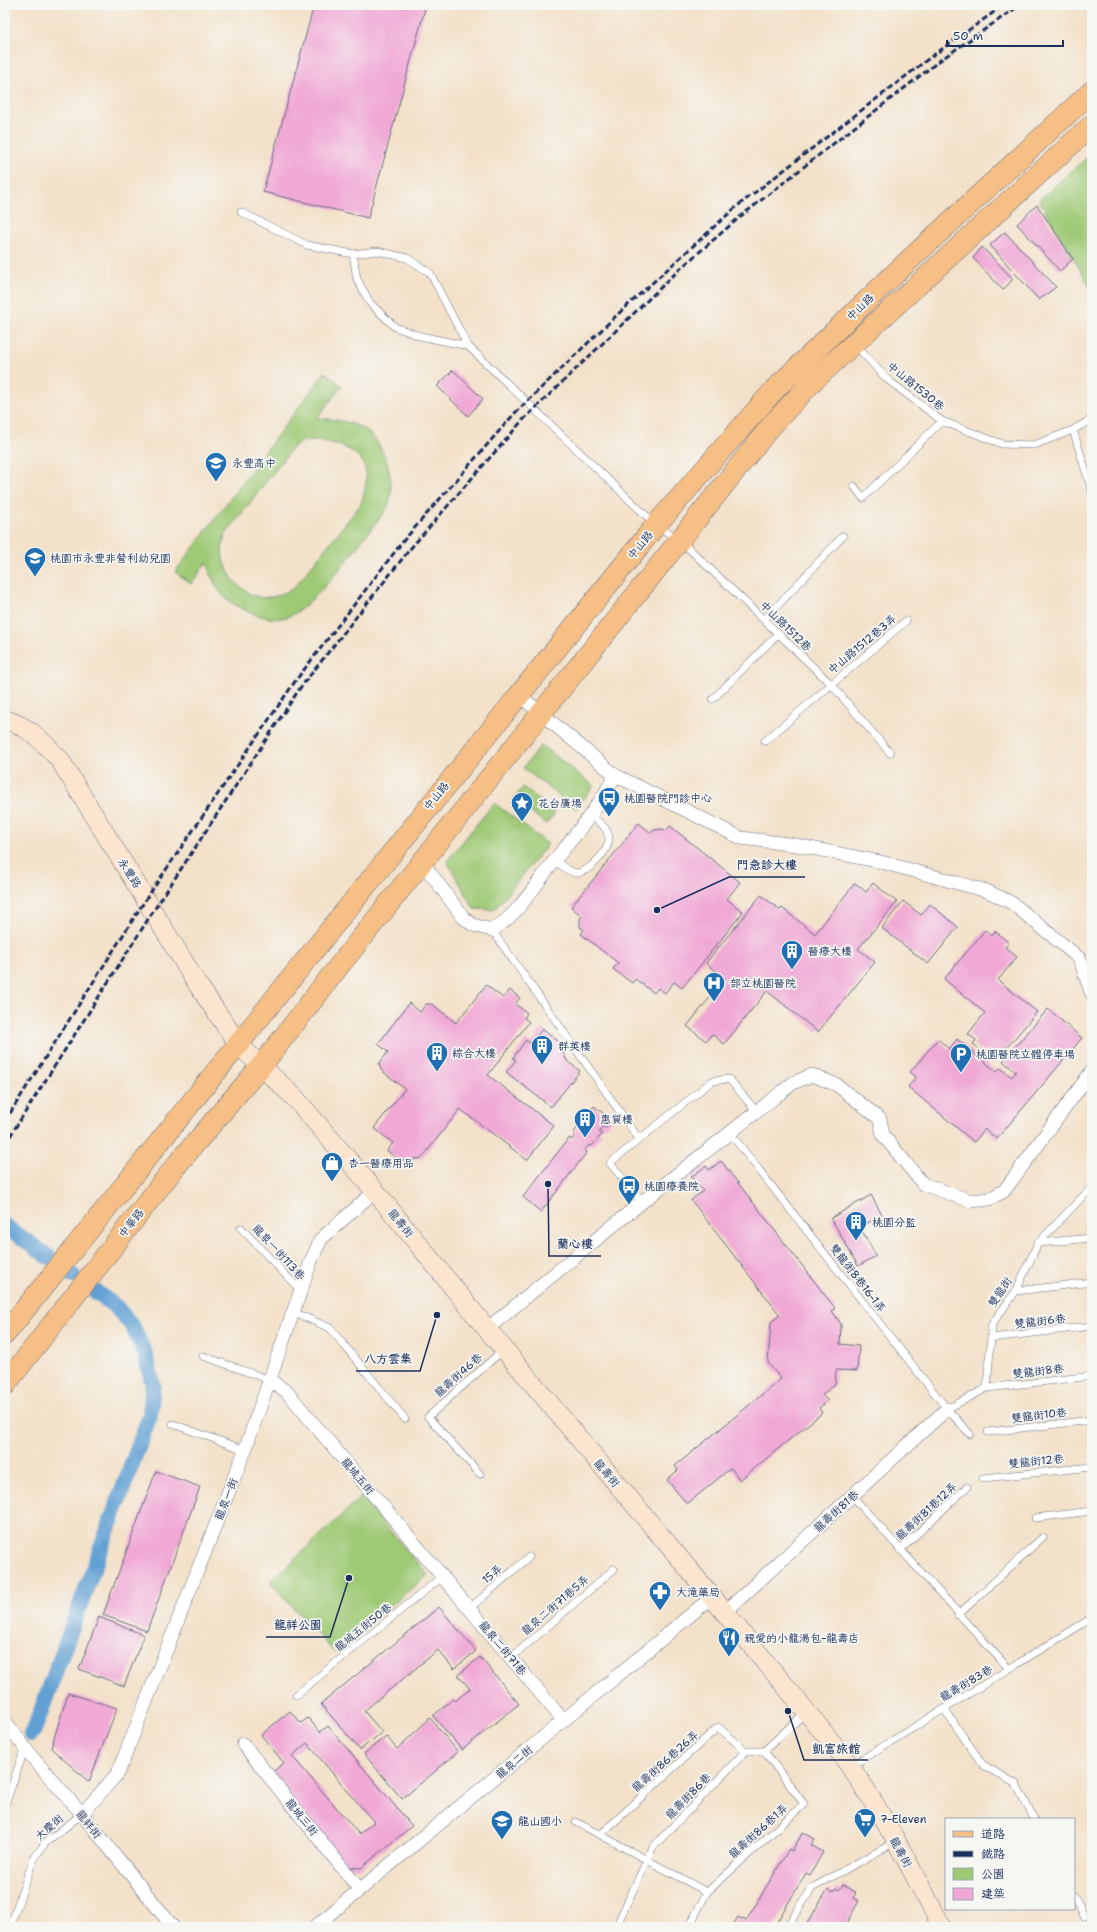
<svg xmlns="http://www.w3.org/2000/svg" width="1097" height="1932" font-family="'Shantell Sans','LXGW WenKai TC',sans-serif">
	<style>
		.green { fill: #9ec975; stroke: #5c7c6a; fill-rule: evenodd }
		.lines { fill: none; stroke-linecap: round; stroke-linejoin: round }
		.canal { stroke: #62a0d4; stroke-width: 16 }
		.building { fill: #f0a8d5; fill-rule: evenodd }
		.lane-casing { stroke: #676d83; stroke-width: 8 }
		.street-casing { stroke: #676d83; stroke-width: 14 }
		.secondary-casing { stroke: #676d83; stroke-width: 20 }
		.primary-casing { stroke: #676d83; stroke-width: 22 }
		.lane { stroke: #fff; stroke-width: 7 }
		.street { stroke: #fff; stroke-width: 13 }
		.secondary { stroke: #fbe5cf; stroke-width: 19 }
		.primary { stroke: #f5bf86; stroke-width: 21 }
		.rail { stroke: #1b2f5e; stroke-width: 3; stroke-dasharray: 6 3; stroke-linecap: butt }
		.labels { text-anchor: middle; stroke-width: 3.5; stroke-linejoin: round; paint-order: stroke }
		.street-label { font-size: 11px; fill: #1b2f5e; stroke: #f6f6f2 }
		.poi-label { font-size: 11px; fill: #1b2f5e; stroke: #f6f6f2; text-anchor: start }
		.leader { fill: none; stroke: #1b2f5e; stroke-width: 1.5 }
		.callout-dot { fill: #1b2f5e; stroke: #f6f6f2; stroke-width: 1.5 }
		.callout-label { font-size: 12px; text-anchor: middle; font-weight: bold; fill: #1b2f5e; stroke: #f6f6f2; stroke-width: 3.5; stroke-linejoin: round; paint-order: stroke }
	</style>
	<rect width="100%" height="100%" fill="#f6f6f2"/>
	<filter id="ink" filterUnits="userSpaceOnUse"><feTurbulence type="fractalNoise" baseFrequency=".025" numOctaves="2"/><feDisplacementMap in="SourceGraphic" scale="8" xChannelSelector="R" yChannelSelector="G"/><feConvolveMatrix kernelMatrix="1 2 1 2 8 2 1 2 1" color-interpolation-filters="sRGB"/></filter>
	<filter id="wash" filterUnits="userSpaceOnUse"><feTurbulence type="fractalNoise" baseFrequency=".012" numOctaves="4" result="noise"/><feDisplacementMap in="SourceGraphic" scale="16" xChannelSelector="R" yChannelSelector="G"/><feGaussianBlur stdDeviation="0.9" result="paint"/><feColorMatrix in="noise" values="0 0 0 0 0 0 0 0 0 0 0 0 0 0 0 0 0 1.4 0 .05"/><feComposite in="paint" operator="in"/></filter>
	<g filter="url(#wash)">
		<rect width="100%" height="100%" fill="#f3e1c9"/>
		<path class="green" d="M1092,153V290L1039,200Z
			M325,372L342,386L317,418C333,419 351,421 365,430C385,443 396,482 389,503C388,507 385,511 383,514C364,537 310,615 283,618C271,620 258,616 247,611C220,599 215,588 207,562L191,584L175,572ZM316,440C359,447 375,460 361,504L293,589L276,596L263,598L249,594L232,579L223,559L222,549L225,535L294,446L304,441Z
			M541,745L594,786L576,809L523,768Z
			M523,787L555,813L546,824L514,799Z
			M494,803L548,844L494,910L474,909L447,861Z
			M361,1497L428,1575L334,1652L270,1582Z"/>
		<g class="lines">
			<path class="canal" d="M5,1226L49,1257
				M71,1274L73,1276
				M31,1734L34,1730L150,1415L153,1385L145,1354L133,1327L116,1307L96,1292"/>
		</g>
		<g id="blocks">
			<path class="building" d="M314,5H426L368,218L263,192Z
				M1037,205L1073,259L1060,271L1017,224Z
				M1005,232L1056,287L1039,300L990,245Z
				M982,247L1013,279L1003,290L973,258Z
				M453,370L483,399L468,416L437,386Z
				M639,823L651,833L654,830L663,829L666,831L670,826L740,882L727,899L743,912L682,988L674,982L665,993L658,988L654,993L635,979L632,983L613,969L618,963L581,934L584,930L580,927V919L582,916L571,907Z
				M855,883L866,892L873,883L897,902L858,949L875,962L818,1032L767,991L724,1044L712,1034L706,1041L687,1026L725,979L706,963L761,895L780,910L782,908L815,934Z
				M903,901L921,915L930,904L958,927L928,964L882,928Z
				M985,930L992,936L995,931L1009,943L1005,947L1017,957L998,980L1037,1012L998,1058L987,1050L984,1053L973,1044L976,1040L968,1034L985,1013L944,979Z
				M486,985L503,998L510,990L520,998L515,1004L527,1013L524,1018L529,1022L488,1075L554,1126L527,1160L460,1109L422,1158L400,1161L387,1151L393,1143L374,1128L405,1089L381,1070L379,1064L388,1052L378,1044L409,1003L420,1012L426,1004H432L456,1023Z
				M1048,1009L1082,1038L997,1139L985,1129L974,1142L908,1087L916,1077L910,1072L938,1039L949,1049L957,1039L997,1072L1000,1068L1012,1077L1016,1072L1003,1061Z
				M542,1029L558,1041L567,1061L580,1071L551,1107L506,1072L516,1060L513,1058L526,1040L531,1044Z
				M594,1106L612,1120L606,1128L603,1126L599,1132L602,1134L591,1147L589,1145L584,1151L587,1152L541,1212L523,1197L569,1138L572,1140L575,1135L573,1134L584,1119L586,1120L590,1115L588,1114Z
				M721,1161L835,1308L832,1311L841,1324L840,1344L859,1346L857,1371L836,1370L835,1384L822,1395L828,1401L819,1408L822,1413L740,1480L731,1468L687,1504L667,1480L678,1470L675,1466L781,1379L768,1363L771,1322L780,1315L691,1200L703,1191L691,1177L706,1166L709,1170Z
				M871,1195L882,1215L860,1227L876,1256L858,1266L831,1218Z
				M156,1471L200,1487L147,1631L103,1615Z
				M439,1607L476,1651L454,1669L438,1650L364,1711L382,1732L360,1750L321,1704Z
				M99,1617L144,1635L124,1686L79,1669Z
				M480,1657L519,1704L462,1750L433,1716L453,1699L455,1701L470,1689L458,1675Z
				M68,1693L117,1708L89,1782L51,1748Z
				M290,1711L301,1723L308,1718L320,1732L328,1726L412,1826L361,1868L347,1867L270,1774L284,1763L261,1735ZM307,1743L374,1822L359,1834L292,1756Z
				M430,1718L458,1752L402,1799L364,1754L386,1736L397,1749Z
				M803,1832L815,1839L811,1845L823,1852L810,1875L806,1873L774,1927H732L738,1917L746,1921L789,1849L792,1851Z
				M843,1885L856,1893L853,1898L859,1901L844,1927H805L828,1889L833,1892L836,1888L839,1890Z"/>
		</g>
	</g>
	<g filter="url(#ink)">
		<use href="#blocks" fill-opacity="0" stroke="#676d83" stroke-width="1"/>
		<g class="lines">
			<g class="lane-casing">
				<path id="lane" d="M241,212L307,245L353,254L377,251L407,258L430,273L468,346L656,525L680,540L831,684L890,753
					M353,254L357,279L370,303L395,327L420,336L468,346
					M855,345L888,380L942,421L1002,444L1034,445L1073,430L1092,419
					M1073,430L1092,491
					M854,486L863,498L942,421
					M764,620L843,536
					M713,699L778,634
					M765,741L906,621
					M554,860C561,865 568,872 576,873C588,873 609,851 609,839C609,828 598,822 590,815
					M492,930L639,1139
					M730,1133L947,1409L970,1434
					M642,1202L610,1163L712,1081L729,1079L757,1112
					M241,1228L301,1291
					M1038,1243L1092,1238
					M1016,1291L1092,1282
					M293,1312L330,1328L405,1419
					M991,1338L1092,1326
					M203,1356L270,1380
					M987,1388L1092,1376
					M947,1409L987,1388L992,1324L1016,1291L1038,1243L1092,1187
					M173,1424L245,1450
					M988,1432L1092,1420
					M480,1474L428,1417L503,1350
					M983,1478L1092,1467
					M852,1496L1009,1669
					M1035,1518L1092,1511
					M900,1550L967,1487
					M470,1608L529,1557
					M958,1615L1043,1537
					M511,1658L614,1569
					M296,1695L443,1576
					M944,1709L983,1765L1016,1784L1034,1819
					M851,1766L1092,1618
					M5,1805L25,1748
					M576,1822L707,1892
					M600,1835L718,1727L746,1751
					M1074,1896L1084,1916
					M10,1927L33,1860L45,1843L82,1814
					M616,1927L653,1847L746,1751H764L805,1713
					M689,1927L707,1892L804,1804L764,1751
					M787,1927L812,1888L895,1842"/>
			</g>
			<g class="street-casing">
				<path id="street" d="M519,695L615,775L741,838L796,845L881,862L987,891L1012,903L1079,958L1092,994
					M422,862L463,917L473,925L492,930C517,916 534,887 551,865C574,836 599,808 615,775
					M487,1329L642,1202L793,1083L812,1075L837,1085L880,1119L883,1135L923,1184L971,1201L989,1199L1004,1191L1092,1071
					M270,1380L287,1392L563,1720
					M725,1612L947,1409
					M5,1721L32,1757L82,1814L173,1927
					M243,1744L360,1890
					M82,1814L118,1773L245,1450L311,1261L321,1239L375,1191
					M315,1927L712,1597"/>
			</g>
			<g class="secondary-casing">
				<path id="secondary" d="M5,720C28,725 44,743 60,760L198,985L239,1045L295,1098L375,1191L487,1329L712,1597L838,1750C878,1802 911,1869 942,1927"/>
			</g>
			<g class="primary-casing">
				<path id="primary" d="M5,1334L656,525L775,389L905,264L1092,91
					M5,1385L175,1167L262,1065L339,966L771,426L811,383L1092,125"/>
			</g>
			<use href="#lane" class="lane"/>
			<use href="#street" class="street"/>
			<use href="#secondary" class="secondary"/>
			<use href="#primary" class="primary"/>
			<path class="rail" d="M5,1121L146,899L296,680L404,540L514,414L618,314L736,207L932,56L1004,5
				M5,1144L154,910L300,688L410,549L522,421L682,267L741,216L939,61L1020,5"/>
		</g>
	</g>
	<defs>
		<g id="school-pin" transform="scale(1.15)"><path d="M0 17L-7.5 6A9.5 9.5 0 1 1 7.5 6Z" fill="#1f6fb2" stroke="#f6f6f2"/><path d="M0-5L7-2L0 1L-7-2ZM-4 1L0 2.5L4 1V4Q0 6-4 4Z" fill="#fff"/></g>
		<g id="bus-pin" transform="scale(1.15)"><path d="M0 17L-7.5 6A9.5 9.5 0 1 1 7.5 6Z" fill="#1f6fb2" stroke="#f6f6f2"/><path d="M-5-6H5V4H4V6H2V4H-2V6H-4V4H-5ZM-3.5-4V0h7V-4ZM-3.5 1.2v1.5H-2V1.2ZM2 1.2v1.5H3.5V1.2Z" fill="#fff"/></g>
		<g id="sight-pin" transform="scale(1.15)"><path d="M0 17L-7.5 6A9.5 9.5 0 1 1 7.5 6Z" fill="#1f6fb2" stroke="#f6f6f2"/><path d="M0-6L1.8-2.2L6-1.7L2.9 1.2L3.7 5.4L0 3.3L-3.7 5.4L-2.9 1.2L-6-1.7L-1.8-2.2Z" fill="#fff"/></g>
		<g id="building-pin" transform="scale(1.15)"><path d="M0 17L-7.5 6A9.5 9.5 0 1 1 7.5 6Z" fill="#1f6fb2" stroke="#f6f6f2"/><path d="M-4-6H4V6H1V3H-1V6H-4ZM-2.5-4.3h1.7v1.8h-1.7ZM.8-4.3h1.7v1.8H.8ZM-2.5-1h1.7V.8h-1.7ZM.8-1h1.7V.8H.8Z" fill="#fff"/></g>
		<g id="hospital-pin" transform="scale(1.15)"><path d="M0 17L-7.5 6A9.5 9.5 0 1 1 7.5 6Z" fill="#1f6fb2" stroke="#f6f6f2"/><path d="M-5-5h3v3.5h4V-5h3V5h-3V1.5h-4V5h-3Z" fill="#fff"/></g>
		<g id="parking-pin" transform="scale(1.15)"><path d="M0 17L-7.5 6A9.5 9.5 0 1 1 7.5 6Z" fill="#1f6fb2" stroke="#f6f6f2"/><path d="M-3.5-5.5H1a3.5 3.5 0 0 1 0 7H-1V5.5H-3.5ZM-1-3.4V-.6H.8a1.4 1.4 0 0 0 0-2.8Z" fill="#fff"/></g>
		<g id="shop-pin" transform="scale(1.15)"><path d="M0 17L-7.5 6A9.5 9.5 0 1 1 7.5 6Z" fill="#1f6fb2" stroke="#f6f6f2"/><path d="M-5-2.5h2.3a2.7 3.5 0 0 1 5.4 0H5L5.5 6h-11ZM-1.5-2.5h3a1.5 2.3 0 0 0-3 0Z" fill="#fff"/></g>
		<g id="pharmacy-pin" transform="scale(1.15)"><path d="M0 17L-7.5 6A9.5 9.5 0 1 1 7.5 6Z" fill="#1f6fb2" stroke="#f6f6f2"/><path d="M-2-6h4v4h4v4h-4v4h-4v-4h-4v-4h4Z" fill="#fff"/></g>
		<g id="restaurant-pin" transform="scale(1.15)"><path d="M0 17L-7.5 6A9.5 9.5 0 1 1 7.5 6Z" fill="#1f6fb2" stroke="#f6f6f2"/><path d="M-5-6h1v4h1v-4h1v4h1v-4h1v5L-1.5 .5V6h-2V.5L-5-1ZM5-6V6H3V1.5H1.5Q1.5-4 5-6Z" fill="#fff"/></g>
		<g id="supermarket-pin" transform="scale(1.15)"><path d="M0 17L-7.5 6A9.5 9.5 0 1 1 7.5 6Z" fill="#1f6fb2" stroke="#f6f6f2"/><path d="M-6-5.5h2.5l.6 2H6L4.5 2H-2.5L-4.4-4H-6ZM-1.5 3.2a1.3 1.3 0 1 0 .1 0ZM3 3.2a1.3 1.3 0 1 0 .1 0Z" fill="#fff"/></g>
	</defs>
	<g fill-rule="evenodd">
		<use href="#school-pin" x="216" y="463"/>
		<use href="#school-pin" x="35" y="558"/>
		<use href="#bus-pin" x="609" y="798"/>
		<use href="#sight-pin" x="522" y="803"/>
		<use href="#building-pin" x="792" y="951"/>
		<use href="#hospital-pin" x="714" y="983"/>
		<use href="#building-pin" x="542" y="1046"/>
		<use href="#building-pin" x="437" y="1053"/>
		<use href="#parking-pin" x="961" y="1054"/>
		<use href="#building-pin" x="585" y="1119"/>
		<use href="#shop-pin" x="332" y="1163"/>
		<use href="#bus-pin" x="629" y="1186"/>
		<use href="#building-pin" x="856" y="1222"/>
		<use href="#pharmacy-pin" x="660" y="1592"/>
		<use href="#restaurant-pin" x="729" y="1638"/>
		<use href="#supermarket-pin" x="865" y="1819"/>
		<use href="#school-pin" x="502" y="1821"/>
	</g>
	<g class="labels">
		<g class="street-label">
			<text transform="translate(860 307) rotate(-44)" y="4">中山路</text>
			<text transform="translate(916 386) rotate(39)" y="4">中山路1530巷</text>
			<text transform="translate(640 545) rotate(-51)" y="4">中山路</text>
			<text transform="translate(786 626) rotate(44)" y="4">中山路1512巷</text>
			<text transform="translate(862 644) rotate(-40)" y="4">中山路1512巷3弄</text>
			<text transform="translate(436 796) rotate(-51)" y="4">中山路</text>
			<text transform="translate(130 873) rotate(58)" y="4">永豐路</text>
			<text transform="translate(131 1223) rotate(-52)" y="4">中華路</text>
			<text transform="translate(401 1223) rotate(51)" y="4">龍壽街</text>
			<text transform="translate(279 1252) rotate(47)" y="4">龍泉一街113巷</text>
			<text transform="translate(858 1278) rotate(52)" y="4">雙龍街8巷16-1弄</text>
			<text transform="translate(1000 1292) rotate(-57)" y="4">雙龍街</text>
			<text transform="translate(1040 1321) rotate(-7)" y="4">雙龍街6巷</text>
			<text transform="translate(1038 1371) rotate(-7)" y="4">雙龍街8巷</text>
			<text transform="translate(458 1375) rotate(-42)" y="4">龍壽街46巷</text>
			<text transform="translate(1039 1415) rotate(-7)" y="4">雙龍街10巷</text>
			<text transform="translate(1036 1461) rotate(-6)" y="4">雙龍街12巷</text>
			<text transform="translate(607 1473) rotate(50)" y="4">龍壽街</text>
			<text transform="translate(358 1476) rotate(50)" y="4">龍城五街</text>
			<text transform="translate(226 1499) rotate(-69)" y="4">龍泉一街</text>
			<text transform="translate(836 1511) rotate(-42)" y="4">龍壽街81巷</text>
			<text transform="translate(926 1511) rotate(-43)" y="4">龍壽街81巷12弄</text>
			<text transform="translate(492 1574) rotate(-41)" y="4">15弄</text>
			<text transform="translate(555 1605) rotate(-41)" y="4">龍泉二街71巷5弄</text>
			<text transform="translate(363 1627) rotate(-39)" y="4">龍城五街50巷</text>
			<text transform="translate(503 1648) rotate(50)" y="4">龍泉二街71巷</text>
			<text transform="translate(966 1683) rotate(-31)" y="4">龍壽街83巷</text>
			<text transform="translate(665 1761) rotate(-42)" y="4">龍壽街86巷26弄</text>
			<text transform="translate(514 1762) rotate(-40)" y="4">龍泉二街</text>
			<text transform="translate(688 1796) rotate(-46)" y="4">龍壽街86巷</text>
			<text transform="translate(302 1817) rotate(51)" y="4">龍城三街</text>
			<text transform="translate(89 1824) rotate(51)" y="4">龍祥街</text>
			<text transform="translate(49 1827) rotate(-41)" y="4">大慶街</text>
			<text transform="translate(758 1831) rotate(-42)" y="4">龍壽街86巷1弄</text>
			<text transform="translate(901 1852) rotate(61)" y="4">龍壽街</text>
		</g>
		<g class="poi-label">
			<text x="232" y="467">永豐高中</text>
			<text x="50" y="562">桃園市永豐非營利幼兒園</text>
			<text x="624" y="802">桃園醫院門診中心</text>
			<text x="538" y="807">花台廣場</text>
			<text x="808" y="955">醫療大樓</text>
			<text x="730" y="987">部立桃園醫院</text>
			<text x="558" y="1050">群英樓</text>
			<text x="452" y="1057">綜合大樓</text>
			<text x="976" y="1058">桃園醫院立體停車場</text>
			<text x="600" y="1123">惠質樓</text>
			<text x="348" y="1167">杏一醫療用品</text>
			<text x="644" y="1190">桃園療養院</text>
			<text x="872" y="1226">桃園分監</text>
			<text x="676" y="1596">大滝藥局</text>
			<text x="744" y="1642">親愛的小籠湯包-龍壽店</text>
			<text x="880" y="1823">7-Eleven</text>
			<text x="518" y="1825">龍山國小</text>
		</g>
	</g>
	<path class="leader" d="M657 910L729 877H805M548 1184L549 1256H601M437 1315L420 1371H356M349 1578L330 1637H266M788 1711L804 1760H868"/>
	<g class="callout-dot">
		<circle cx="657" cy="910" r="4"/>
		<circle cx="548" cy="1184" r="4"/>
		<circle cx="437" cy="1315" r="4"/>
		<circle cx="349" cy="1578" r="4"/>
		<circle cx="788" cy="1711" r="4"/>
	</g>
	<g class="callout-label">
		<text x="767" y="869">門急診大樓</text>
		<text x="575" y="1248">蘭心樓</text>
		<text x="388" y="1363">八方雲集</text>
		<text x="298" y="1629">龍祥公園</text>
		<text x="836" y="1753">凱富旅館</text>
	</g>
	<rect width="1097" height="1932" fill="none" stroke="#f6f6f2" stroke-width="20"/>
	<rect x="945" y="1818" width="130" height="92" fill="#f6f6f2" stroke="#9ea6b7"/>
	<rect x="953" y="1831" width="20" height="6" fill="#f5bf86" stroke="#9ea6b7"/>
	<text x="981" y="1838" font-size="12" fill="#1b2f5e">道路</text>
	<rect x="953" y="1851" width="20" height="6" fill="#1b2f5e" stroke="#9ea6b7"/>
	<text x="981" y="1858" font-size="12" fill="#1b2f5e">鐵路</text>
	<rect x="953" y="1868" width="20" height="12" fill="#9ec975" stroke="#9ea6b7"/>
	<text x="981" y="1878" font-size="12" fill="#1b2f5e">公園</text>
	<rect x="953" y="1888" width="20" height="12" fill="#f0a8d5" stroke="#9ea6b7"/>
	<text x="981" y="1898" font-size="12" fill="#1b2f5e">建築</text>
	<path d="M947 40v6h116v-6" fill="none" stroke="#1b2f5e" stroke-width="2"/>
	<text x="953" y="40" font-size="12" fill="#1b2f5e" stroke="#f6f6f2" stroke-width="3" paint-order="stroke">50 m</text>
</svg>
